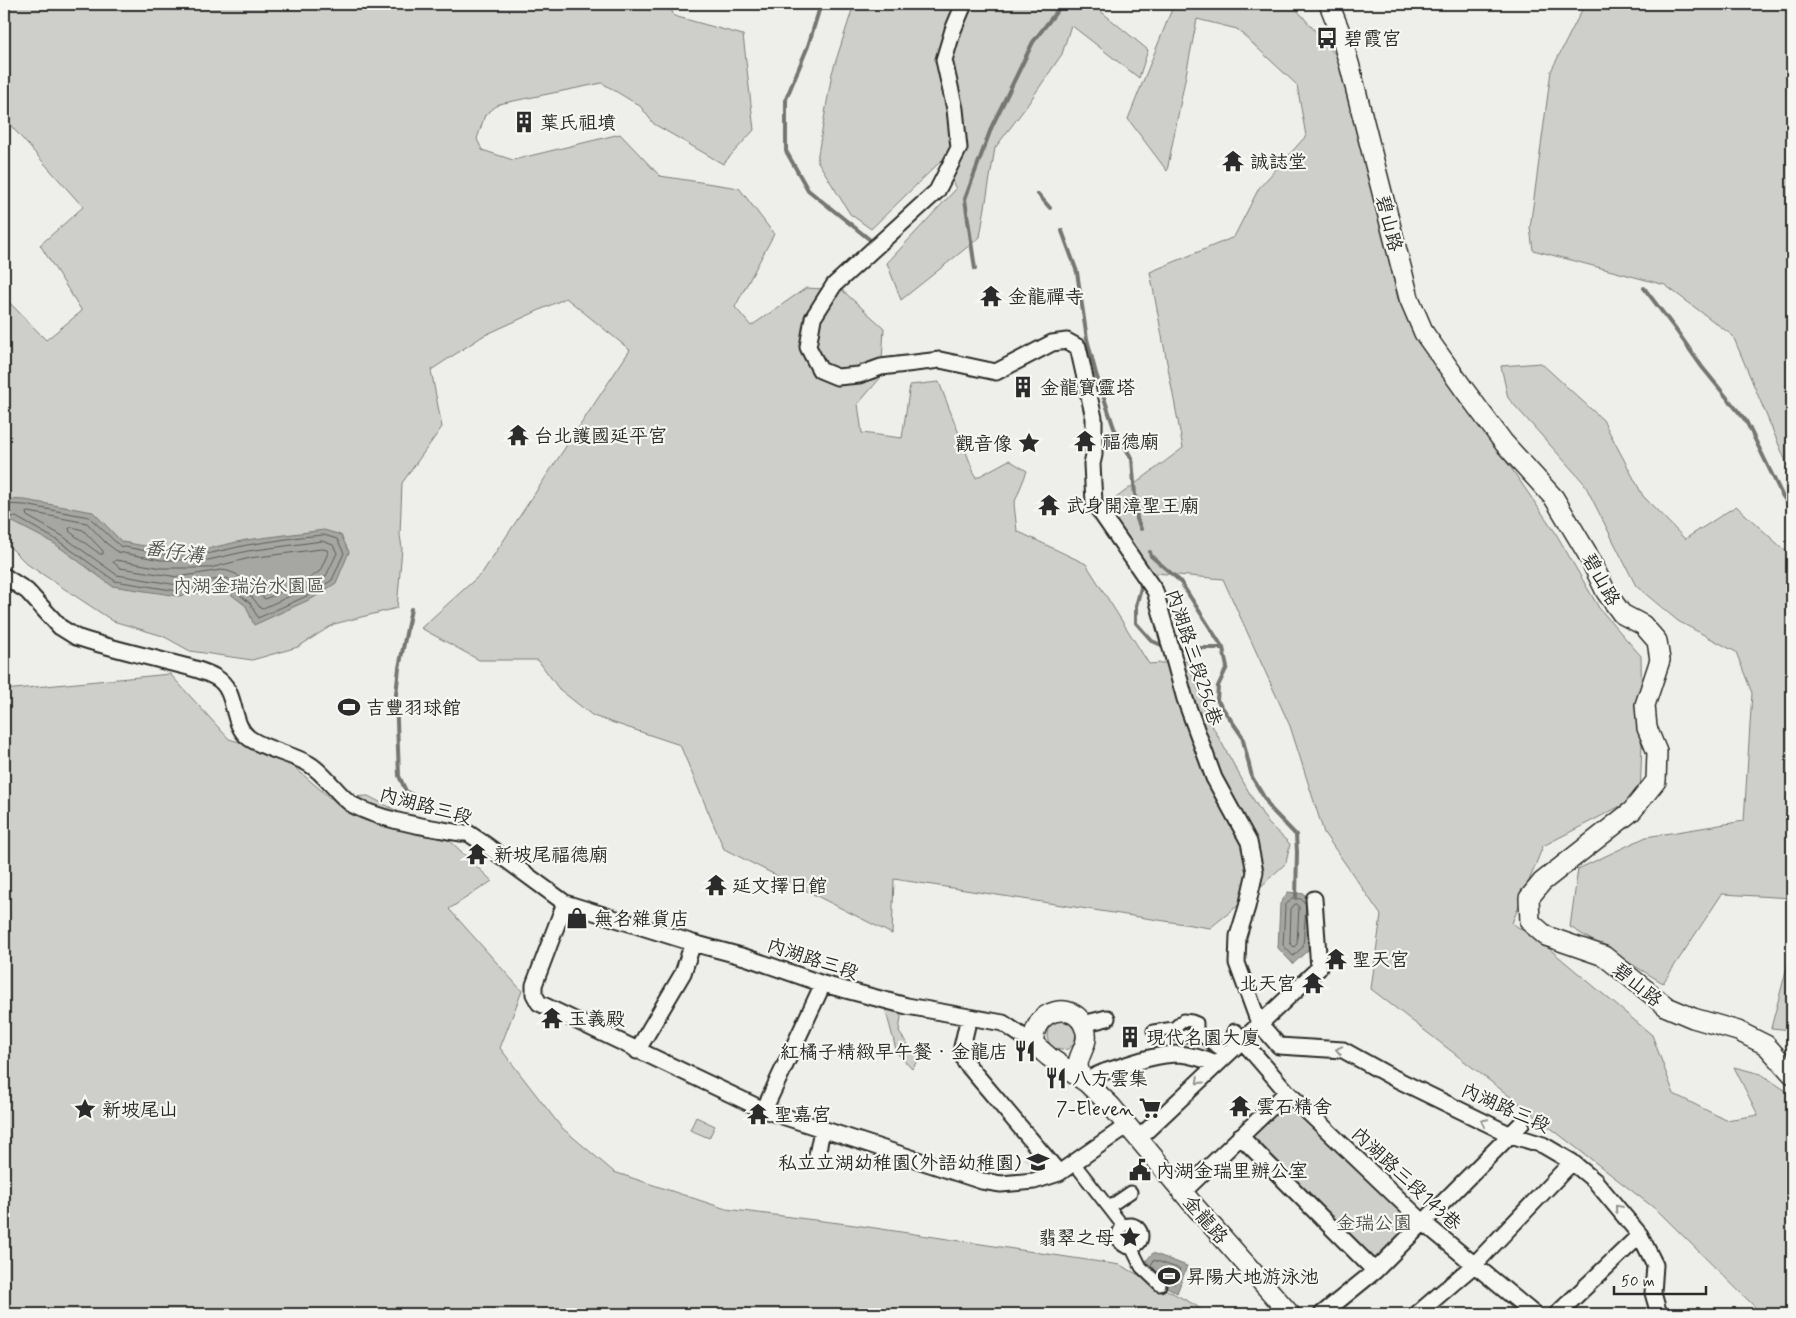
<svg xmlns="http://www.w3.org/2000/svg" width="1796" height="1318" font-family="Mynerve,'LXGW WenKai TC',sans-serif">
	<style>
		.built { fill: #dededb }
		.green { fill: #cececa; stroke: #7c7c7a }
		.water { fill: #a6a6a3; stroke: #757573 }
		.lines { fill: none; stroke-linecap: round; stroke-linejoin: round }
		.shore { stroke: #5c5c5b; stroke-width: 1 }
		.stream { stroke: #757573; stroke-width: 4 }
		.pedestrian-casing { stroke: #2b2b2b; stroke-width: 15 }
		.minor-casing { stroke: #2b2b2b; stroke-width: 19 }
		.tertiary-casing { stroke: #2b2b2b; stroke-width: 22 }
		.pedestrian { stroke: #f6f6f2; stroke-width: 11 }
		.minor { stroke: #f6f6f2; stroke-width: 15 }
		.tertiary { stroke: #f6f6f2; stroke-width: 19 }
		.oneway { stroke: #90908e }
		.labels { text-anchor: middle; stroke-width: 4.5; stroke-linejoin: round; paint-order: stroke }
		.poi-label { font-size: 19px; fill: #2b2b2b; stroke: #f6f6f2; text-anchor: start }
		.street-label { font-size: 19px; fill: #2b2b2b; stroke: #f6f6f2 }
		.park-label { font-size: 19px; fill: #545453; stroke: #f6f6f2 }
		.water-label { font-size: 20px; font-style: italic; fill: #565655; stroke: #f6f6f2 }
	</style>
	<rect width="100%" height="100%" fill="#eeeeea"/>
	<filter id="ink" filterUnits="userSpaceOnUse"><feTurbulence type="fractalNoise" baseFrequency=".02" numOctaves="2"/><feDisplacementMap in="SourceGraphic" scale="10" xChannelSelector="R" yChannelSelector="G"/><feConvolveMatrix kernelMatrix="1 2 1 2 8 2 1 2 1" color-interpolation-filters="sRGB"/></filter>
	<g filter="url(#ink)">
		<path class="built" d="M1036,1149L1051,1166L1040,1171L1023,1159Z"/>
		<path class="green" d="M4,4H669L674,16L743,35L754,130L723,164L654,124L640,106L602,83L499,104L485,115L477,139L482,150L513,160L620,134L660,176L739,188L774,234L735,307L751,326L806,288L842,290L884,328L881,377L858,404L862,433L902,438L910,385L939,382L976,478L1009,460L1027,471L1014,504L1017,531L1086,564L1149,664L1188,661L1209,720L1250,794L1268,823L1290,844L1286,863L1256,891L1210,928L894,879L892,934L724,849L680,745L593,716L559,689L538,660H479L421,628L482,573L630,350L566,298L483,336L431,370L442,427L402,483L400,535L402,548L397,608L334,624L298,647L252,660L190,651L163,636L113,621L27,564L4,541V297L46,340L82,311L40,245L83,207L4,118Z
			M854,4H1092L1148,50L1139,78L1071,25L1062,54L1026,107L995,148L980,237L901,300L887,263L956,189L942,160L871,229L850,214L817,160L832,73Z
			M1174,4H1292L1346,67L1365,157L1398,299L1427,354L1511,468L1555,532L1599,608L1641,656L1642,743L1640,796L1543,846L1512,923L1547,947L1652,1035L1674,1094L1726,1120L1758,1115L1734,1067L1761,1074L1792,1095V1314H1762L1658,1211L1371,989L1381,915L1324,833L1290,726L1223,579L1144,572L1108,504L1183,448L1150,272L1234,237L1259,188L1306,136L1297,85L1237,29L1197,19L1167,171L1128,119Z
			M1585,4H1792V476L1733,336L1665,285L1533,250L1530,228L1551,71Z
			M1541,363L1603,420L1643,496L1685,539L1736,506L1792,557V898L1722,894L1663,983L1570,927L1578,869L1646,837L1744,821L1752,693L1736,652L1678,621L1636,586L1584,483L1508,398L1501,366Z
			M170,674L229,739L278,753L330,798L368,796L444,835L492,881L449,909L522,991L500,1048L561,1127L614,1172L726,1209L855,1225L1120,1265L1195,1305L1207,1314H4V690Z
			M1792,948V1030L1771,1028Z
			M884,1004L902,1009L899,1032L918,1060L912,1069L897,1053Z
			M1047 1035a15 15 0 1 1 30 0a15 15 0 1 1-30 0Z
			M1287,1092L1424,1223L1375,1271L1240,1136Z
			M696,1117L715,1126L709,1138L690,1130Z"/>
		<path class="water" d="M4,499L25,500L93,512L122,542L162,549H206L246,540L324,530L341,535L349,552L336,583L313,598L254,625L246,606L224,589L178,596L112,586L55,544L13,522L4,521Z
			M1288,892L1304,894L1311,902L1308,950L1293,964L1278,948L1280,904Z
			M1153,1253L1187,1266L1177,1293L1163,1285L1143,1264Z"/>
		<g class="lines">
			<path class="shore" d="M4,504L25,505L89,517L120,546L162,554H207L247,545L300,537L324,535L337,539L344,553L332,580L311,594L258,618L250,603L226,584L178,591L115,581L57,540L16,517L4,516
				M29,512L87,523L106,543L118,552L161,560H208L248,551L322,541L333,545L337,553L326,576L308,588L261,609L253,598L227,578L178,585L117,575L61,535L27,516L26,513Z
				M72,527L83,530L103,551V554H100L70,532L69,529Z
				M322,549L327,550L328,553L320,571L304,582L265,599L236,574L228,571L221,570L178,577L120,568L113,562L116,560L162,568H210L250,558Z
				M1297,904L1299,907L1297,944L1294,947L1290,943L1291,909L1294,905Z
				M1306,904L1301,899L1292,898L1285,906L1283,945L1293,956L1303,947L1306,905
				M1165,1280L1151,1265L1154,1260L1180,1269L1174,1284L1165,1280"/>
			<path class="stream" d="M821,4L808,46L786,99V151L808,190L874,243
				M1038,194L1050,208
				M1062,231L1077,272L1087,339L1096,374L1114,428L1132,459L1137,519L1141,529
				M975,269L965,199L992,126L1033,42L1060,7V4
				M1644,288L1676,330L1702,367L1746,421L1782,495L1792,510
				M1150,552L1151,556L1180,581L1223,648L1227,667L1218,686L1217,700L1242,736L1252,777L1271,809L1296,835L1297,852L1296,898
				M1140,579L1141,588L1136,606V623L1152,641L1166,647
				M411,609L399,668L396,694L399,776L406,791L435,810
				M1175,648H1223"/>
			<g class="pedestrian-casing">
				<path id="pedestrian" d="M1183,1020L1192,1021L1197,1023V1033L1188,1036L1177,1035L1174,1032V1028Z
					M1153,1031L1174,1028
					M1197,1033L1227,1054
					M1074,1163L1123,1226
					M1109,1207L1131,1192
					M1118 1236a12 12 0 1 1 24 0a12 12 0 1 1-24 0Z
					M1132,1249L1141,1267L1160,1285"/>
			</g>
			<g class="minor-casing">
				<path id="minor" d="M964,4L953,30L944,60L955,109L959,148L937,191L834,285L813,318L808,347L820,370L837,377L859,375L881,367L940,360L996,372L1052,343L1067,341L1078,347L1094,418V455L1092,464L1094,503L1155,591L1185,699L1199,737L1214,778L1249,842L1255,872L1247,907L1238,936L1237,963L1259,1023L1279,1046L1343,1050L1390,1076L1511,1135L1543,1145L1572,1162L1595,1181L1640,1235L1655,1265L1653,1293L1659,1314
					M4,576L27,591L60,627L76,637C106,647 138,654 168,662C184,666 201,669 215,677C239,690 229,723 249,738C264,749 292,754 309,764C325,773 339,797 353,805C382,821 428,827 460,833H468L486,845L565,903L693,943L745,957L823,984L907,1006L1003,1023L1034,1044
					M565,903L534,985V994L539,1003L764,1110L982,1181L1001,1184L1034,1181L1059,1173L1128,1125
					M969,1017L962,1047L965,1062L1059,1173
					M1083,1024L1107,1018
					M1235,1032L1287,1092L1424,1223L1534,1314
					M637,1051L683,973L693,943
					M1087,1083L1095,1076L1104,1072C1127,1065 1154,1054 1179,1054C1192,1055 1204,1059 1216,1064
					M764,1110L823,984
					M1240,1136L1375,1271
					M1139,1138L1319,968L1314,899
					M816,1160L822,1130
					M1183,1192L1287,1092
					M1322,1314L1375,1271L1521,1124
					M1417,1314L1474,1265L1572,1162
					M1557,1314L1640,1235"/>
			</g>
			<g class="tertiary-casing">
				<path id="tertiary" d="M1329,4L1339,29L1350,67L1409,298L1424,333L1463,388L1504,443L1554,498L1587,553L1606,592L1622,614L1643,625L1657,641L1660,660L1645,705L1647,728L1657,752L1656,781L1632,811L1542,882L1529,898L1530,922L1546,936L1604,956L1667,1007L1693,1018L1738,1031L1766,1045L1792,1074
					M1087,1083C1084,1079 1080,1074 1079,1070C1074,1057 1091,1045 1085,1029C1076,999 1031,1008 1034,1044L1049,1057L1087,1083L1111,1106L1191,1202L1290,1314"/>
			</g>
			<use href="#pedestrian" class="pedestrian"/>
			<use href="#minor" class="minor"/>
			<use href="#tertiary" class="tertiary"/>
		</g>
		<defs><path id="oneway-chevron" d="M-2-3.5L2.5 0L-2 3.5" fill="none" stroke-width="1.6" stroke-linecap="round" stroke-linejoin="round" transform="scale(1.25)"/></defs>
		<g class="oneway">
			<use href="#oneway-chevron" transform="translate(1339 1050) rotate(-169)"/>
			<use href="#oneway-chevron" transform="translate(1199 1081) rotate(136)"/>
			<use href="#oneway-chevron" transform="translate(1484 1122) rotate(-154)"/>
			<use href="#oneway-chevron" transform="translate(1618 1208) rotate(-131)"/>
		</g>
	</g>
	<defs>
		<g id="bus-bare" transform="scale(1.725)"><path d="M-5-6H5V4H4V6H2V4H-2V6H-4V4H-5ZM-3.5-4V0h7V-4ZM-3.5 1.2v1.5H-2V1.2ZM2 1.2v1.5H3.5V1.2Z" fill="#2b2b2b" stroke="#f6f6f2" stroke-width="2.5" paint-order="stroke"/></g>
		<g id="building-bare" transform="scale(1.725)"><path d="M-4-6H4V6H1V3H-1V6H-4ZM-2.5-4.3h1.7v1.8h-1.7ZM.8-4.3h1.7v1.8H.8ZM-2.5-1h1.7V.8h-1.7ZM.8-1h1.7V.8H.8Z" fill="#2b2b2b" stroke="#f6f6f2" stroke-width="2.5" paint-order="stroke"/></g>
		<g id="temple-bare" transform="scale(1.725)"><path d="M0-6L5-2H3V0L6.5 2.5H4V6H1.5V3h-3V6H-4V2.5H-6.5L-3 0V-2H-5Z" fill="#2b2b2b" stroke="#f6f6f2" stroke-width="2.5" paint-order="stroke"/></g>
		<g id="sight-bare" transform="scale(1.725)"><path d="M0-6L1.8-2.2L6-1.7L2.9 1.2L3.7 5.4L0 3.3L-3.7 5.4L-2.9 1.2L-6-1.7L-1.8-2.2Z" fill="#2b2b2b" stroke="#f6f6f2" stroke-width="2.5" paint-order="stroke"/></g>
		<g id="stadium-bare" transform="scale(1.725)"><path d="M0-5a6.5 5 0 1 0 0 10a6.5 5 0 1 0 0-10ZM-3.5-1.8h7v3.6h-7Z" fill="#2b2b2b" stroke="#f6f6f2" stroke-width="2.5" paint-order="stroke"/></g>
		<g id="shop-bare" transform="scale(1.725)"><path d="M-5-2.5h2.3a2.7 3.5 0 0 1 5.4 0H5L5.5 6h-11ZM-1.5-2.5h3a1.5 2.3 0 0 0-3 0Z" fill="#2b2b2b" stroke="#f6f6f2" stroke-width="2.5" paint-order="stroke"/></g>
		<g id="restaurant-bare" transform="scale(1.725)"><path d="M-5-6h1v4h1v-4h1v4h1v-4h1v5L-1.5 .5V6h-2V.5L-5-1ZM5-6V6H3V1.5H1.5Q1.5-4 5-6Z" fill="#2b2b2b" stroke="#f6f6f2" stroke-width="2.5" paint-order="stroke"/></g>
		<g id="supermarket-bare" transform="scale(1.725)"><path d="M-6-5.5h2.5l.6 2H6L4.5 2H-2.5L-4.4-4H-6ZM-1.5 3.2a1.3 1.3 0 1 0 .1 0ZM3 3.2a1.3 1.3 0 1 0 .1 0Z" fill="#2b2b2b" stroke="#f6f6f2" stroke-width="2.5" paint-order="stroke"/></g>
		<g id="school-bare" transform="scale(1.725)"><path d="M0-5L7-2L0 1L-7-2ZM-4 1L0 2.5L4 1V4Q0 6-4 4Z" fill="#2b2b2b" stroke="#f6f6f2" stroke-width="2.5" paint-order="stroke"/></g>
		<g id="civic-bare" transform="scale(1.725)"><path d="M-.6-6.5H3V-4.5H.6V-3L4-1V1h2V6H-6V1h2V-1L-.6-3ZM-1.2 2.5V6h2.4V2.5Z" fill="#2b2b2b" stroke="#f6f6f2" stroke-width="2.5" paint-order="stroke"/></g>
	</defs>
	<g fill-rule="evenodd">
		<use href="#bus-bare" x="1327" y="38"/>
		<use href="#building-bare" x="524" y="122"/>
		<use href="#temple-bare" x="1233" y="161"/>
		<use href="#temple-bare" x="991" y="296"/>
		<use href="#building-bare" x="1023" y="387"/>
		<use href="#temple-bare" x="518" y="435"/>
		<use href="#temple-bare" x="1085" y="441"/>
		<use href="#sight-bare" x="1029" y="443"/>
		<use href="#temple-bare" x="1049" y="505"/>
		<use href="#stadium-bare" x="349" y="707"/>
		<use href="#temple-bare" x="477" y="854"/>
		<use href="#temple-bare" x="716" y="885"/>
		<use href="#shop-bare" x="577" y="918"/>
		<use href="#temple-bare" x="1336" y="959"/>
		<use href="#temple-bare" x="1313" y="983"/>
		<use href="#temple-bare" x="552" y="1018"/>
		<use href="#building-bare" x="1130" y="1037"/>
		<use href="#restaurant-bare" x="1025" y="1051"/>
		<use href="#restaurant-bare" x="1056" y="1078"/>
		<use href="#temple-bare" x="1240" y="1106"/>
		<use href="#supermarket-bare" x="1150" y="1108"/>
		<use href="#sight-bare" x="85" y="1109"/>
		<use href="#temple-bare" x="758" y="1114"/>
		<use href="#school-bare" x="1038" y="1162"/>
		<use href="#civic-bare" x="1140" y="1170"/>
		<use href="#sight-bare" x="1130" y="1237"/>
		<use href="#stadium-bare" x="1169" y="1276"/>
	</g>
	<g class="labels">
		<g class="poi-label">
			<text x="1344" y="45">碧霞宮</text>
			<text x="540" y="129">葉氏祖墳</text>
			<text x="1250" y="168">誠誌堂</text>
			<text x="1008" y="303">金龍禪寺</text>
			<text x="1040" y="394">金龍寶靈塔</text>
			<text x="534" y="442">台北護國延平宮</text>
			<text x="1102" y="448">福德廟</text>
			<text x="1012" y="450" text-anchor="end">觀音像</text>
			<text x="1066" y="512">武身開漳聖王廟</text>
			<text x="366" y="714">吉豐羽球館</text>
			<text x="494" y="861">新坡尾福德廟</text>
			<text x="732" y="892">延文擇日館</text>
			<text x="594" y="925">無名雜貨店</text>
			<text x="1352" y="966">聖天宮</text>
			<text x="1296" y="990" text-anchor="end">北天宮</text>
			<text x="568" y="1025">玉義殿</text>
			<text x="1146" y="1044">現代名園大廈</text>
			<text x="1008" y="1058" text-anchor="end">紅橘子精緻早午餐．金龍店</text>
			<text x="1072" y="1085">八方雲集</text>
			<text x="1256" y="1113">雲石精舍</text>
			<text x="1134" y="1115" text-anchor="end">7-Eleven</text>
			<text x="102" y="1116">新坡尾山</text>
			<text x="774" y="1121">聖嘉宮</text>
			<text x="1021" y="1169" text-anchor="end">私立立湖幼稚園(外語幼稚園)</text>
			<text x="1156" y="1177">內湖金瑞里辦公室</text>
			<text x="1114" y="1244" text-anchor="end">翡翠之母</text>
			<text x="1186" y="1283">昇陽大地游泳池</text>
		</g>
		<g class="street-label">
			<text transform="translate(1390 223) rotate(76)" y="7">碧山路</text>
			<text transform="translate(1602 579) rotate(61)" y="7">碧山路</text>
			<text transform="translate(1195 657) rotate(72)" y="7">內湖路三段256巷</text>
			<text transform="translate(426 805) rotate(15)" y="7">內湖路三段</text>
			<text transform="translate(813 958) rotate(18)" y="7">內湖路三段</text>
			<text transform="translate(1638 984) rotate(39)" y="7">碧山路</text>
			<text transform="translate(1506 1107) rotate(24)" y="7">內湖路三段</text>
			<text transform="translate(1407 1178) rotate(43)" y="7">內湖路三段143巷</text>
			<text transform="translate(1206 1219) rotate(49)" y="7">金龍路</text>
		</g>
		<g class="park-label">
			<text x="249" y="592">內湖金瑞治水園區</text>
			<text x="1374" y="1229">金瑞公園</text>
		</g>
		<g class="water-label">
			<text transform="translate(174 551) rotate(8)" y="7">番仔溝</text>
		</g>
	</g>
	<rect width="1796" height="1318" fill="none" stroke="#f6f6f2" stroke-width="20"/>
	<rect x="10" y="10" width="1776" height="1298" fill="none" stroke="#2b2b2b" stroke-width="2" filter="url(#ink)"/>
	<path d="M1614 1286v8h92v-8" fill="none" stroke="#2b2b2b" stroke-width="2.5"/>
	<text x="1621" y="1286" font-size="15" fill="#2b2b2b" stroke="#f6f6f2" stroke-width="4" paint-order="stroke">50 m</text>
</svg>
